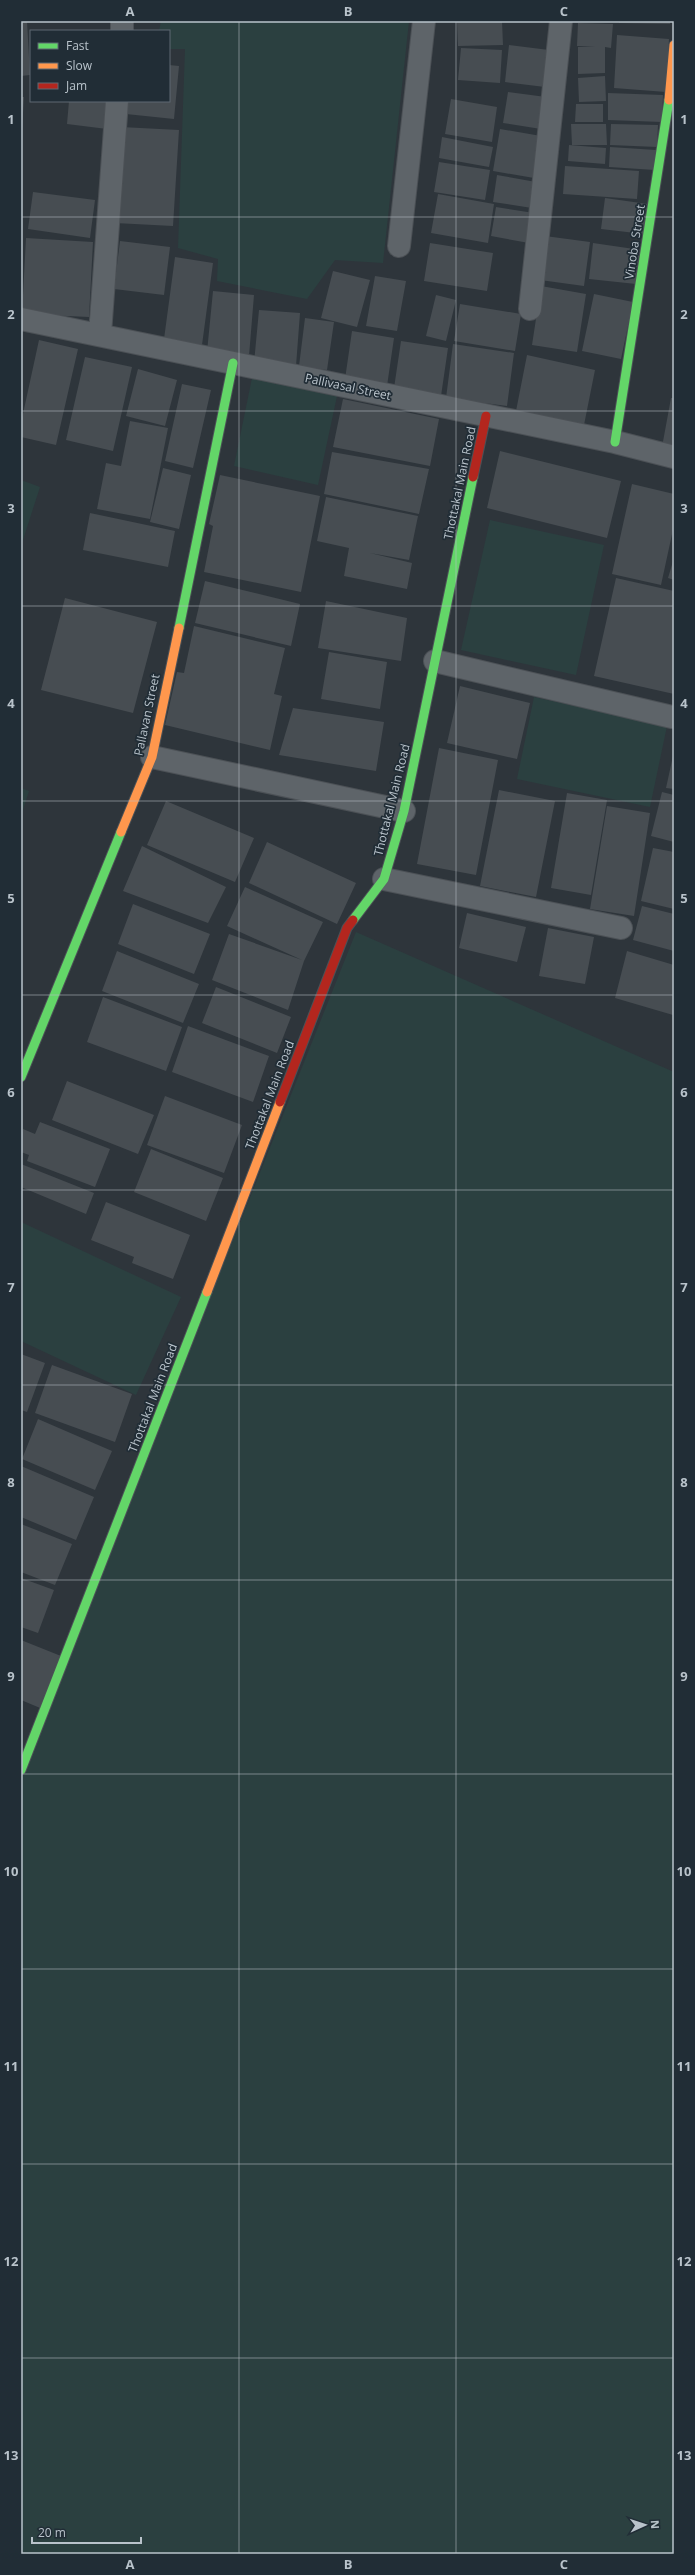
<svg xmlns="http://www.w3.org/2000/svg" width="695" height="2575" font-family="'Open Sans',sans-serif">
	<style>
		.green { fill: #2b4040 }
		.building { fill: #474d52 }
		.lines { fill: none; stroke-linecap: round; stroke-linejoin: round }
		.street-casing { stroke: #4c5156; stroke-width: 24 }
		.fast-casing { stroke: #4c5156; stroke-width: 11 }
		.slow-casing { stroke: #4c5156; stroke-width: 11 }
		.jam-casing { stroke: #4c5156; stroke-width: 11 }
		.street { stroke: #5e6469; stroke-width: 22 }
		.fast { stroke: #63d668; stroke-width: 9 }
		.slow { stroke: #ff974d; stroke-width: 9 }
		.jam { stroke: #b3261e; stroke-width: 9 }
		.grid { fill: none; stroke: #b9c3cb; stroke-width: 1; stroke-opacity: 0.55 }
		.labels { text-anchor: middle; stroke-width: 3.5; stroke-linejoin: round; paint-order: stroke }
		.street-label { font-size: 12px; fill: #b9c3cb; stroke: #212d36 }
		.neatline { fill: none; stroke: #b9c3cb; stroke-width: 1.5 }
		.grid-label { font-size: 13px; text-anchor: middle; font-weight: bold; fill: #b9c3cb }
	</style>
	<rect width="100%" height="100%" fill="#2e353b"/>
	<path class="green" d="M161,21H409L383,263L335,260L307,299L217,281L218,259L178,248L185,49H169V31H159Z
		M252,378L337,396L318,485L234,466Z
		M21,480L40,487L21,546Z
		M490,520L604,545L576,675L461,650Z
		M534,697L667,726L650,807L517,779Z
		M21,788L29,791L21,816Z
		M356,932L674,1072V2554H21V1771Z
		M21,1222L181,1297L136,1395L21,1341Z"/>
	<path class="building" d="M21,21H27L30,75L21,76Z
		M457,21H502L503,45L458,46Z
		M619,21H670V24L619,23Z
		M578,23L613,24L611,48L605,47V73L578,74V47L595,46H577Z
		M617,35L669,39L666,92L614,88Z
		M509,45L549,50L545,87L505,82Z
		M461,48L502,50L500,83L458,80Z
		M169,65L179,66L174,119L126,114L128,101H169Z
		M605,76L606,101L579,102L578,78Z
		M508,92L546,97L541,129L503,123Z
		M608,93L663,95L662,122L608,120Z
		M21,97H24L22,129H21Z
		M451,99L497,107L492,142L445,134Z
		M69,101H111L107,129L67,124Z
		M576,104H603V122H575Z
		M571,124H606L607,145H572Z
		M611,124L658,125L657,147L610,145Z
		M121,127L179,130L173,226L115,223Z
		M500,129L541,136L534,178L493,171Z
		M442,137L493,147L489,167L439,158Z
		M569,145L606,148L605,164L568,161Z
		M610,147L656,150L655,170L609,167Z
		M439,162L490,170L485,200L434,192Z
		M565,166L639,171L637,199L563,194Z
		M497,175L536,182L532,208L493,202Z
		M33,192L95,200L90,238L28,229Z
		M438,194L494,204L488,243L431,233Z
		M605,198L648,204L644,234L601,229Z
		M496,207L534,213L529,243L491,236Z
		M545,236L590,242L584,286L540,280Z
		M26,238L93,242L89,317L22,314Z
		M120,241L170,247L164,295L114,289Z
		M430,243L493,253L487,291L424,281Z
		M593,243L641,250L636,284L589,279Z
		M175,257L213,263L202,345L164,339Z
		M333,271L370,280L357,327L321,318Z
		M375,276L406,281L397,331L366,326Z
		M541,286L586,294L577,352L532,345Z
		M213,291L254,295L249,356L207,352Z
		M594,294L633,302L621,359L582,351Z
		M436,295L456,300L446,341L426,336Z
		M460,304L521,314L515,351L454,341Z
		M259,310L300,313L296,366L254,363Z
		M305,318L334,322L327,370L299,366Z
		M352,331L394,338L387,386L345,379Z
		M39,340L78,349L56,445L21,437V423Z
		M401,341L448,348L441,396L394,388Z
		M453,344L514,353L507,406L446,398Z
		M527,355L595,370L584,425L516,411Z
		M85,357L132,367L113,451L66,440Z
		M138,369L177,380L165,426L126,416Z
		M182,384L211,390L193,468L165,461Z
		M671,398H674V449L662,447Z
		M343,399L439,419L430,466L333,447Z
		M130,421L168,428L150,519L97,509L106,463L121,466Z
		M500,451L621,481L607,538L487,508Z
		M332,452L429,469L419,514L324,494Z
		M163,468L191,475L179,529L150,522Z
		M220,475L320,496L301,592L204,572L213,526L209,524Z
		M632,484L674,494V525L661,585L612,574Z
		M326,497L418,516L409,560L370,553L412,563L407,589L344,576L349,548L317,541Z
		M90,513L175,531L168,567L83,550Z
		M674,558V580L668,578Z
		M616,578L674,591V694L594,676Z
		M205,581L300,604L291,646L195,623Z
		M65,598L157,622L133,713L41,690Z
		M326,601L407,618L401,661L318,648Z
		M194,626L285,648L274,694L282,696L270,750L165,725L177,672L184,673Z
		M329,652L387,662L380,709L321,699Z
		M460,686L530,703L517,759L447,743Z
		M293,708L384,722L376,771L279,755Z
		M439,748L498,760L476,875L417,864Z
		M673,756L674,757V789L666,788Z
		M499,790L555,801L536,897L480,886Z
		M662,792L674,795V842L651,836Z
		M567,793L607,800L591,895L551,888Z
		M166,801L254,838L235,882L147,845Z
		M607,806L650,813L634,916L590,909Z
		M267,842L356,883L337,924L249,883Z
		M142,846L226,887L208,923L123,891Z
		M653,848L674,852V909L641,901Z
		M245,887L323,922L304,961L288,1010L212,980L229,934L302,960L227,926Z
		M133,904L210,934L194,974L118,944Z
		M642,906L674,914V951L633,940Z
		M467,913L526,927L517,962L459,948Z
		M548,928L594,937L585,984L539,976Z
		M117,951L199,984L183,1023L102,991Z
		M627,951L674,965L673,1015L615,998Z
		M216,987L291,1017L277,1053L202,1023Z
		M103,997L182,1027L166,1071L87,1042Z
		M188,1026L269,1056L253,1102L172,1072Z
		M67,1081L154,1115L138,1154L52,1120Z
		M165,1096L242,1125L224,1173L147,1145Z
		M40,1122L110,1149L95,1187L27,1161L29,1155L21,1152V1136L23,1129L35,1134Z
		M151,1149L223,1178L206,1221L134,1192Z
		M21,1164L94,1193L86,1214L21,1187Z
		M106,1202L190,1235L173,1279L132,1263L134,1257L91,1240Z
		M21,1354L45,1363L27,1412L21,1410Z
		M52,1365L132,1394L115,1442L35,1413Z
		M38,1419L112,1451L95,1490L22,1459Z
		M21,1466L94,1497L76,1540L21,1517Z
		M21,1524L72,1544L55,1585L21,1572Z
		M21,1578L54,1590L38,1633L21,1627Z
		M21,1640L66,1658L45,1710L21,1700Z"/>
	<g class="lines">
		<g class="street-casing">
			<path id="street" d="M122,31V21
				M399,246L424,21
				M530,309L561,21
				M21,319L615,442L674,457
				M100,334L117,101
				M435,661L672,717
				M152,757L404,811
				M384,879L621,928"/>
		</g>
		<g class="fast-casing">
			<path id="fast" d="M615,442L669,100
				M179,628L233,363
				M353,920L384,879L404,811L473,477
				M21,1077L121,832
				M21,1770L207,1292"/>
		</g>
		<g class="slow-casing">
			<path id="slow" d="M669,100L674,45
				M121,832L152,757L179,628
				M207,1292L280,1102"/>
		</g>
		<g class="jam-casing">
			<path id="jam" d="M473,477L486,416
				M280,1102L347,928L353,920"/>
		</g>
		<use href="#street" class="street"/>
		<use href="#fast" class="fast"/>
		<use href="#slow" class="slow"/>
		<use href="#jam" class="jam"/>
	</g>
	<path class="grid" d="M239,21V2554M456,21V2554M21,217H674M21,411H674M21,606H674M21,801H674M21,995H674M21,1190H674M21,1385H674M21,1580H674M21,1774H674M21,1969H674M21,2164H674M21,2358H674"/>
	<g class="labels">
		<g class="street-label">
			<text transform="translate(635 242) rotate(-81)" y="4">Vinoba Street</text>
			<text transform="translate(348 387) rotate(12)" y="4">Pallivasal Street</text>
			<text transform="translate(460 483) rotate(-78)" y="4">Thottakal Main Road</text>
			<text transform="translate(147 715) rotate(-78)" y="4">Pallavan Street</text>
			<text transform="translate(392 800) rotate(-76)" y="4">Thottakal Main Road</text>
			<text transform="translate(270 1095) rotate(-69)" y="4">Thottakal Main Road</text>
			<text transform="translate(153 1398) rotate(-69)" y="4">Thottakal Main Road</text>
		</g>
	</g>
	<rect width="695" height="2575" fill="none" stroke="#212d36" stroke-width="44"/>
	<rect x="30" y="30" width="140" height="72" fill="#212d36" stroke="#5e6972"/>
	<rect x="38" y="43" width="20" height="6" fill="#63d668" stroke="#5e6972"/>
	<text x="66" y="50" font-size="12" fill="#b9c3cb">Fast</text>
	<rect x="38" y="63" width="20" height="6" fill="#ff974d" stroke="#5e6972"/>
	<text x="66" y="70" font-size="12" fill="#b9c3cb">Slow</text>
	<rect x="38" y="83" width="20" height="6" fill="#b3261e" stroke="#5e6972"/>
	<text x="66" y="90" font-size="12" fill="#b9c3cb">Jam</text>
	<g transform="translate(645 2525) rotate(87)" stroke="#212d36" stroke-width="3" paint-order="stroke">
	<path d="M0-3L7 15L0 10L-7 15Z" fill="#b9c3cb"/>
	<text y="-6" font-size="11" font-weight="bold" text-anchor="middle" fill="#b9c3cb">N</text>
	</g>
	<path d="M32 2537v6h109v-6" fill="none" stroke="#b9c3cb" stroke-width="2"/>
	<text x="38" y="2537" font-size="12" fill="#b9c3cb" stroke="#212d36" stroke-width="3" paint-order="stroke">20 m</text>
	<rect x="22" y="22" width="651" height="2531" class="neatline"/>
	<g class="grid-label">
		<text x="130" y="16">A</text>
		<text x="348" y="16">B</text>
		<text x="564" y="16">C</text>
		<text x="11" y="124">1</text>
		<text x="684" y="124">1</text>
		<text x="11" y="319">2</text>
		<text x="684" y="319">2</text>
		<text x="11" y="513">3</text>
		<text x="684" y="513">3</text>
		<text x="11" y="708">4</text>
		<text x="684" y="708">4</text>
		<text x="11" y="903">5</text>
		<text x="684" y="903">5</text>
		<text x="11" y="1097">6</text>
		<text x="684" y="1097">6</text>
		<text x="11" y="1292">7</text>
		<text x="684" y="1292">7</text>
		<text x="11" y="1487">8</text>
		<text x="684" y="1487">8</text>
		<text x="11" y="1681">9</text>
		<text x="684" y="1681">9</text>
		<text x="11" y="1876">10</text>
		<text x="684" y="1876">10</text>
		<text x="11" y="2071">11</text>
		<text x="684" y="2071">11</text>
		<text x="11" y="2266">12</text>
		<text x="684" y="2266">12</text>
		<text x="11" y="2460">13</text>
		<text x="684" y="2460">13</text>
		<text x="130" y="2569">A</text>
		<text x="348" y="2569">B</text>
		<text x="564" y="2569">C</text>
	</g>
</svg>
